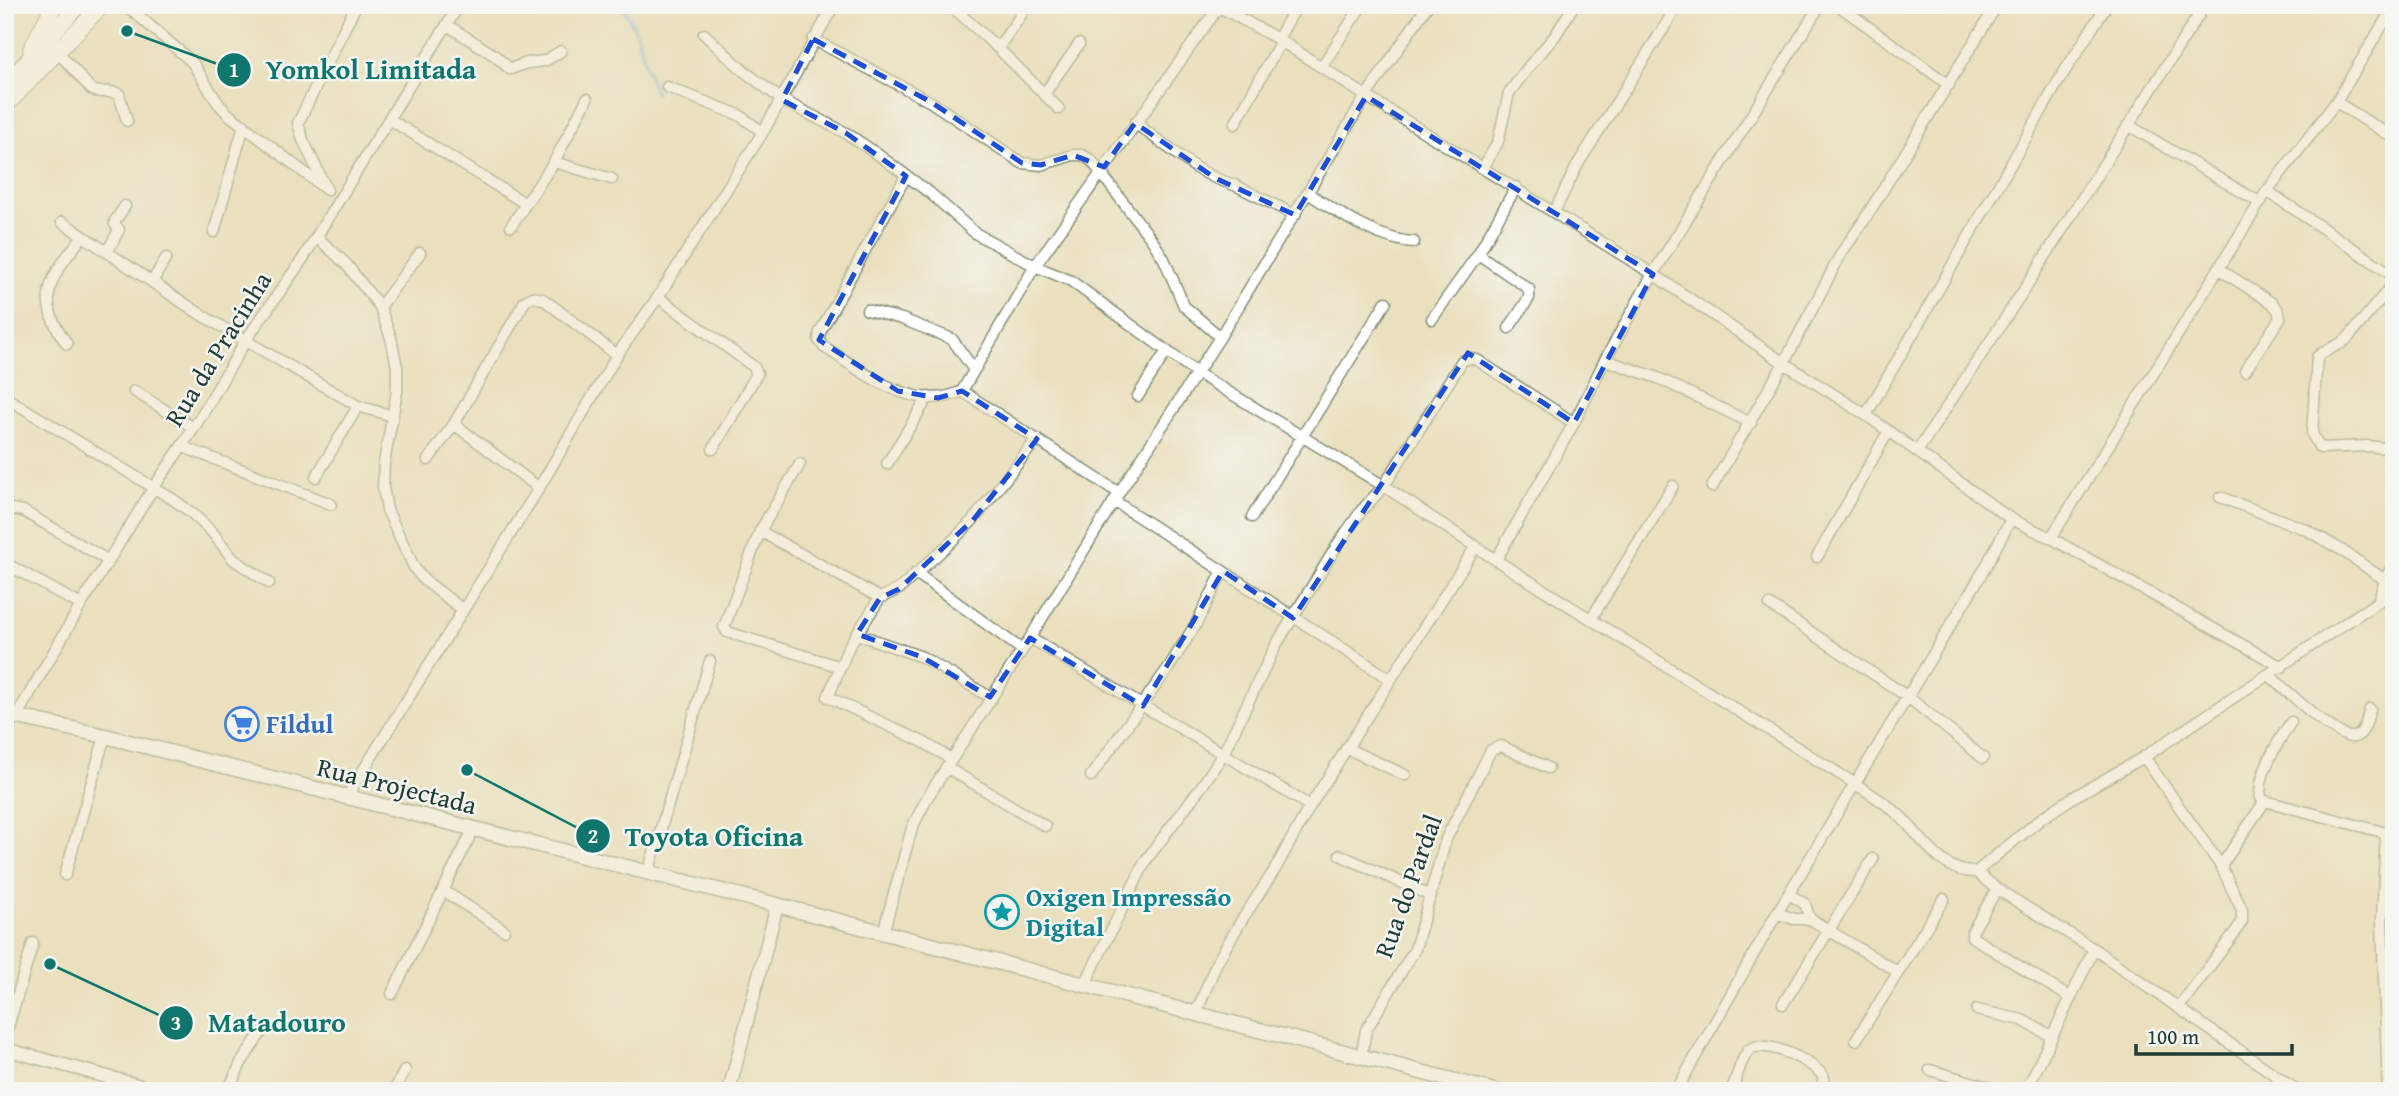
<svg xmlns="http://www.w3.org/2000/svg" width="2399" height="1096" font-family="'Gentium Book Plus',serif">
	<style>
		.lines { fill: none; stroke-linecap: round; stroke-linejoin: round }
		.stream { stroke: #6da9de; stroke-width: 3.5 }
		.minor-casing { stroke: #848e79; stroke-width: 13 }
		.tertiary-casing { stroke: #848e79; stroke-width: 15 }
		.secondary-casing { stroke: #848e79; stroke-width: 17 }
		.primary-casing { stroke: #848e79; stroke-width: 18 }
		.minor { stroke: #fff; stroke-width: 10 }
		.tertiary { stroke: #fff; stroke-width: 12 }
		.secondary { stroke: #fff; stroke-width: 14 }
		.primary { stroke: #fff; stroke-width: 16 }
		.marked { fill: none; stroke: #1d4ed8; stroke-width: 5; stroke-dasharray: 14 9; stroke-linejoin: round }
		.labels { text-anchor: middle; stroke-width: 5; stroke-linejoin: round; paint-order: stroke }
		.street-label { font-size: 26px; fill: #1f3d34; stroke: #f6f6f2 }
		.shop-label { font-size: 26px; font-weight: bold; fill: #366cbe; stroke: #f6f6f2; text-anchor: start }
		.culture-label { font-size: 26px; font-weight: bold; fill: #0d838f; stroke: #f6f6f2; text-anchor: start }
		.leader { fill: none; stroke: #0f766e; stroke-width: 2.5 }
		.callout-dot { fill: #0f766e; stroke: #f6f6f2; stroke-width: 2.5 }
		.mark-label { font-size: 21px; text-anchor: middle; font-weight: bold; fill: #fff }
		.callout-label { font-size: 28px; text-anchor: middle; font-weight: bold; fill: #0f766e; stroke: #f6f6f2; stroke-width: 5; stroke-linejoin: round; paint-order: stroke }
	</style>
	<rect width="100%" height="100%" fill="#f6f6f2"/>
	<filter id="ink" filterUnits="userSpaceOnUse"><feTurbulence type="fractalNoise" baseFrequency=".0143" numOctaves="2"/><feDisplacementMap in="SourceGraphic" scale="14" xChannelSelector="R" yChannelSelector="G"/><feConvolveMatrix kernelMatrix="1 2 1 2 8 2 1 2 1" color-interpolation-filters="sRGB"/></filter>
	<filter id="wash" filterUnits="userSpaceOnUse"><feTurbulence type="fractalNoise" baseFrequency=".00686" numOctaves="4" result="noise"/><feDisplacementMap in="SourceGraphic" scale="28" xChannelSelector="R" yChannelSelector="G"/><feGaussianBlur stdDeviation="1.57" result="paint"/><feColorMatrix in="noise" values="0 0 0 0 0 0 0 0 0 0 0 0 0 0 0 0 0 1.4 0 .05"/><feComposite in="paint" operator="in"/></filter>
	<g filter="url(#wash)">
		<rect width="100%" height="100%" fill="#eae0be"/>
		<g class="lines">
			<path class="stream" d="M622,5L636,31L648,73L656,94"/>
		</g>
	</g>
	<g filter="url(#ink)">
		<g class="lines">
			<g class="minor-casing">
				<path id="minor" d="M126,5L192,62L218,103L227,113L327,190
					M950,5L998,48L1059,109
					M1216,5L1278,39L1366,96L1653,274L1784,363L1866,415L2011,519L2051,538L2282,667
					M1838,5L1949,85
					M447,25L494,55L510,69L527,63L545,61L561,51
					M704,34L744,71L782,100L846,133L877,154L930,193L975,233L1035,266L1071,281L1197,373L1384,486L1499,562L1854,783C1869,793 1886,803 1899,815C1922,837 1942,874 1976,872L2042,818L2072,798L2144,757L2394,591
					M813,39L931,102L1022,163L1041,165L1073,155H1082L1091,160L1152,240L1164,259L1184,306L1220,337
					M1278,39L1297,5
					M998,48L1028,5
					M57,51L91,89C99,95 109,89 119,94L127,121
					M1322,66L1362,5
					M667,87L739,115L763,132
					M1044,94L1079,44
					M2336,102L2394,138
					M389,119L526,204
					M1135,123L1196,168L1215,178L1237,186L1295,215
					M1235,124L1281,41
					M2128,125L2259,202
					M554,162L612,179
					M1483,168L1498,142L1509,93L1530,65L1555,36L1574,5
					M906,176L820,332L819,340L824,347C862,371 914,415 962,391L1035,266L1220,5
					M325,186L303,140L298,123L356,5
					M2267,191L2394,276
					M1308,193C1337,212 1378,240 1414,242
					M1554,212L1578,164L1678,5
					M62,222L200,314L358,406L393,416
					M511,226L554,162L587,99
					M214,232L244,125
					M317,237L346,264L380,307L391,338L397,367V391L384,463L383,487L387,510L415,569L423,579L463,610
					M107,252L119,230L115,224V221L125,206
					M1478,254L1529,289V298L1509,328
					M2219,269L2272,303L2278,310L2280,318L2245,371
					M152,282L166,258
					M2394,283L2347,339C2338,347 2326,348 2317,357L2312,434L2320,448L2368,446L2394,449
					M658,297L754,367L757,374L713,449
					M380,307L420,253
					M867,310L902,319L952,339L974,370
					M1432,319L1478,254L1516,187
					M67,344C33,297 51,276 83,236
					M1605,360L1658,378L1751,423
					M2392,376L2394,372
					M134,391L194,428
					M962,391L1119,493
					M1138,396L1166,352
					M5,397L174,500L193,514L212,532L233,559L269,583
					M1866,415L2061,77L2107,5
					M454,424L539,488
					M183,447L331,504
					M1917,452L2022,293L2205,5
					M428,460L454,424L525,301L533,297L543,299L617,355
					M800,464L760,531L724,627L727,632L838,666
					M887,464L928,397
					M316,477L358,406
					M1712,487L1784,363L1842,252L1863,222L1997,5
					M2220,497L2305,529L2340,549L2385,580
					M1114,501L1390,679
					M5,508L23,511L109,561
					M1252,517L1386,302
					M760,531L880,598
					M2051,538L2267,191L2336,102L2394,6
					M1817,557L1888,432
					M1496,560L1574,423L1605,360L1653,274L1820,5
					M5,563L81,605
					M916,573L1021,649
					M2378,602L2385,580L2394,562
					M1770,605L1908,697L1983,758
					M1591,619L1673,486
					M857,634L922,657L990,697
					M1030,638L1310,806
					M2269,675C2283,687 2337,740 2354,737C2365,735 2367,718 2370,709
					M16,717L81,605L154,487L194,428L246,340L302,260L459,5
					M2291,722C2279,740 2256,776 2261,798L2265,801L2394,835
					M1346,748L1405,775
					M2144,757L2221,866L2242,910V921L2236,931L2179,1007
					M951,759L923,742L828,697L849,646L880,598L899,589L948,545L973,520L1037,439
					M946,767L1045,826
					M1091,776L1169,667L1196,624L1223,571
					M346,798L539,488L617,355L658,297L763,132L834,5
					M2386,833L2382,920L2388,1091
					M1340,855L1431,896
					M2221,866L2265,801
					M1976,872L1997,889L2094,949L2298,1091
					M648,873L710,661
					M65,875L105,736
					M1997,889L1972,932V937L2069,997
					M444,891L504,930
					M1789,894L1805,904L1810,919
					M1777,913L1794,919H1810L1898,972
					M883,933L912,828L927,798L1030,638L1119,493L1220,337L1366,96L1428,5
					M1085,984L1146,860L1204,783L1223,754L1276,645L1338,544L1362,510L1384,486L1462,361L1469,358L1477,360L1574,423
					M392,994L473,830
					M1783,1004L1873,859
					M1977,1010L2022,1020L2051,1036
					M1196,1013L1217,962L1243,918L1274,871L1310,806L1476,546
					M5,1037L33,943
					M1856,1040L1944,899
					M1361,1057L1366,1030L1415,949L1446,839L1491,750L1501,746L1548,768
					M1930,1070L2002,1091
					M228,1091L241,1063L262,1031
					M394,1091L405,1070
					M1676,1091L1777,913L1984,570L2011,519
					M1734,1091L1733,1087C1737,1076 1741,1060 1748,1051C1762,1036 1818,1063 1824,1078L1820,1091
					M2026,1091L2094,949"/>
			</g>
			<g class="tertiary-casing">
				<path id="tertiary" d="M5,1049L159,1091
					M729,1091L777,905"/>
			</g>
			<g class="secondary-casing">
				<path id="secondary" d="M5,714L105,736L777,905L1494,1091"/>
			</g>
			<g class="primary-casing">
				<path id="primary" d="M31,50L54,5
					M5,86L78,5
					M5,106L102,5"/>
			</g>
			<use href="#minor" class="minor"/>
			<use href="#tertiary" class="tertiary"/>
			<use href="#secondary" class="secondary"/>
			<use href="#primary" class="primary"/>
		</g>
	</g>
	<path d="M0 0H2399V1096H0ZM813,39L931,102L1022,163L1041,165L1073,155L1104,167L1135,123L1215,178L1295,215L1366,96L1653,274L1574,423L1468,353L1293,618L1223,571L1143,706L1030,638L990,697L922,657L857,634L880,598L899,589L973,520L1037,439L962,391L938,398L898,391L819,340L906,176L846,133L782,100Z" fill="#eae0be" fill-opacity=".55" fill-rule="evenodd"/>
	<path class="marked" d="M813,39L931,102L1022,163L1041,165L1073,155L1104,167L1135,123L1215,178L1295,215L1366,96L1653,274L1574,423L1468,353L1293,618L1223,571L1143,706L1030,638L990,697L922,657L857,634L880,598L899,589L973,520L1037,439L962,391L938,398L898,391L819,340L906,176L846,133L782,100Z"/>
	<defs>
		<g id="supermarket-ring" transform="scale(1.75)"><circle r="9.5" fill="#f6f6f2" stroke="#3f7fe0" stroke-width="1.5"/><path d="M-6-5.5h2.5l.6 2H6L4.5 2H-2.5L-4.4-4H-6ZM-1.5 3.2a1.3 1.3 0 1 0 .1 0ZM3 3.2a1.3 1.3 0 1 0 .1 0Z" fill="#3f7fe0"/></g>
		<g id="sight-ring" transform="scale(1.75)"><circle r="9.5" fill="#f6f6f2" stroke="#0f9aa8" stroke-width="1.5"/><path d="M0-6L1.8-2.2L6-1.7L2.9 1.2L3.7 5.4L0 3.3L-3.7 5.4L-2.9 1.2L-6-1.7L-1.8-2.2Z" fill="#0f9aa8"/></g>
	</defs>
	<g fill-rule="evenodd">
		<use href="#supermarket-ring" x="242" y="724"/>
		<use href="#sight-ring" x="1002" y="912"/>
	</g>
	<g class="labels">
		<g class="street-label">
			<text transform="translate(218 349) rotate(-58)" y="9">Rua da Pracinha</text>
			<text transform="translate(397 786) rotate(14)" y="9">Rua Projectada</text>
			<text transform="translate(1408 886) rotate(-70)" y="9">Rua do Pardal</text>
		</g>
		<g class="shop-label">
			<text x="266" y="733">Fildul</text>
		</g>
		<g class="culture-label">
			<text x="1026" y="906">Oxigen Impressão<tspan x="1026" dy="30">Digital</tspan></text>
		</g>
	</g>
	<path class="leader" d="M127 31L234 70M467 770L593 836M50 964L176 1023"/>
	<g class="callout-dot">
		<circle cx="127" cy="31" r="7"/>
		<circle cx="467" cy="770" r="7"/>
		<circle cx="50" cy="964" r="7"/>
		<circle cx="234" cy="70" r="18"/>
		<circle cx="593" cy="836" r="18"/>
		<circle cx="176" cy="1023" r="18"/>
	</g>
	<g class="mark-label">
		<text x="234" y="77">1</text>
		<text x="593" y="843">2</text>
		<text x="176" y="1030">3</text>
	</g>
	<g class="callout-label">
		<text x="371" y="79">Yomkol Limitada</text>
		<text x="714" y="846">Toyota Oficina</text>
		<text x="277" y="1032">Matadouro</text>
	</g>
	<rect width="2399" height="1096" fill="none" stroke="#f6f6f2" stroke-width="28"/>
	<path d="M2136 1044v10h156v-10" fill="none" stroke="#1f3d34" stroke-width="3.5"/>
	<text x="2147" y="1044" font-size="21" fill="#1f3d34" stroke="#f6f6f2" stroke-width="5" paint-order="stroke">100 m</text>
</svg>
